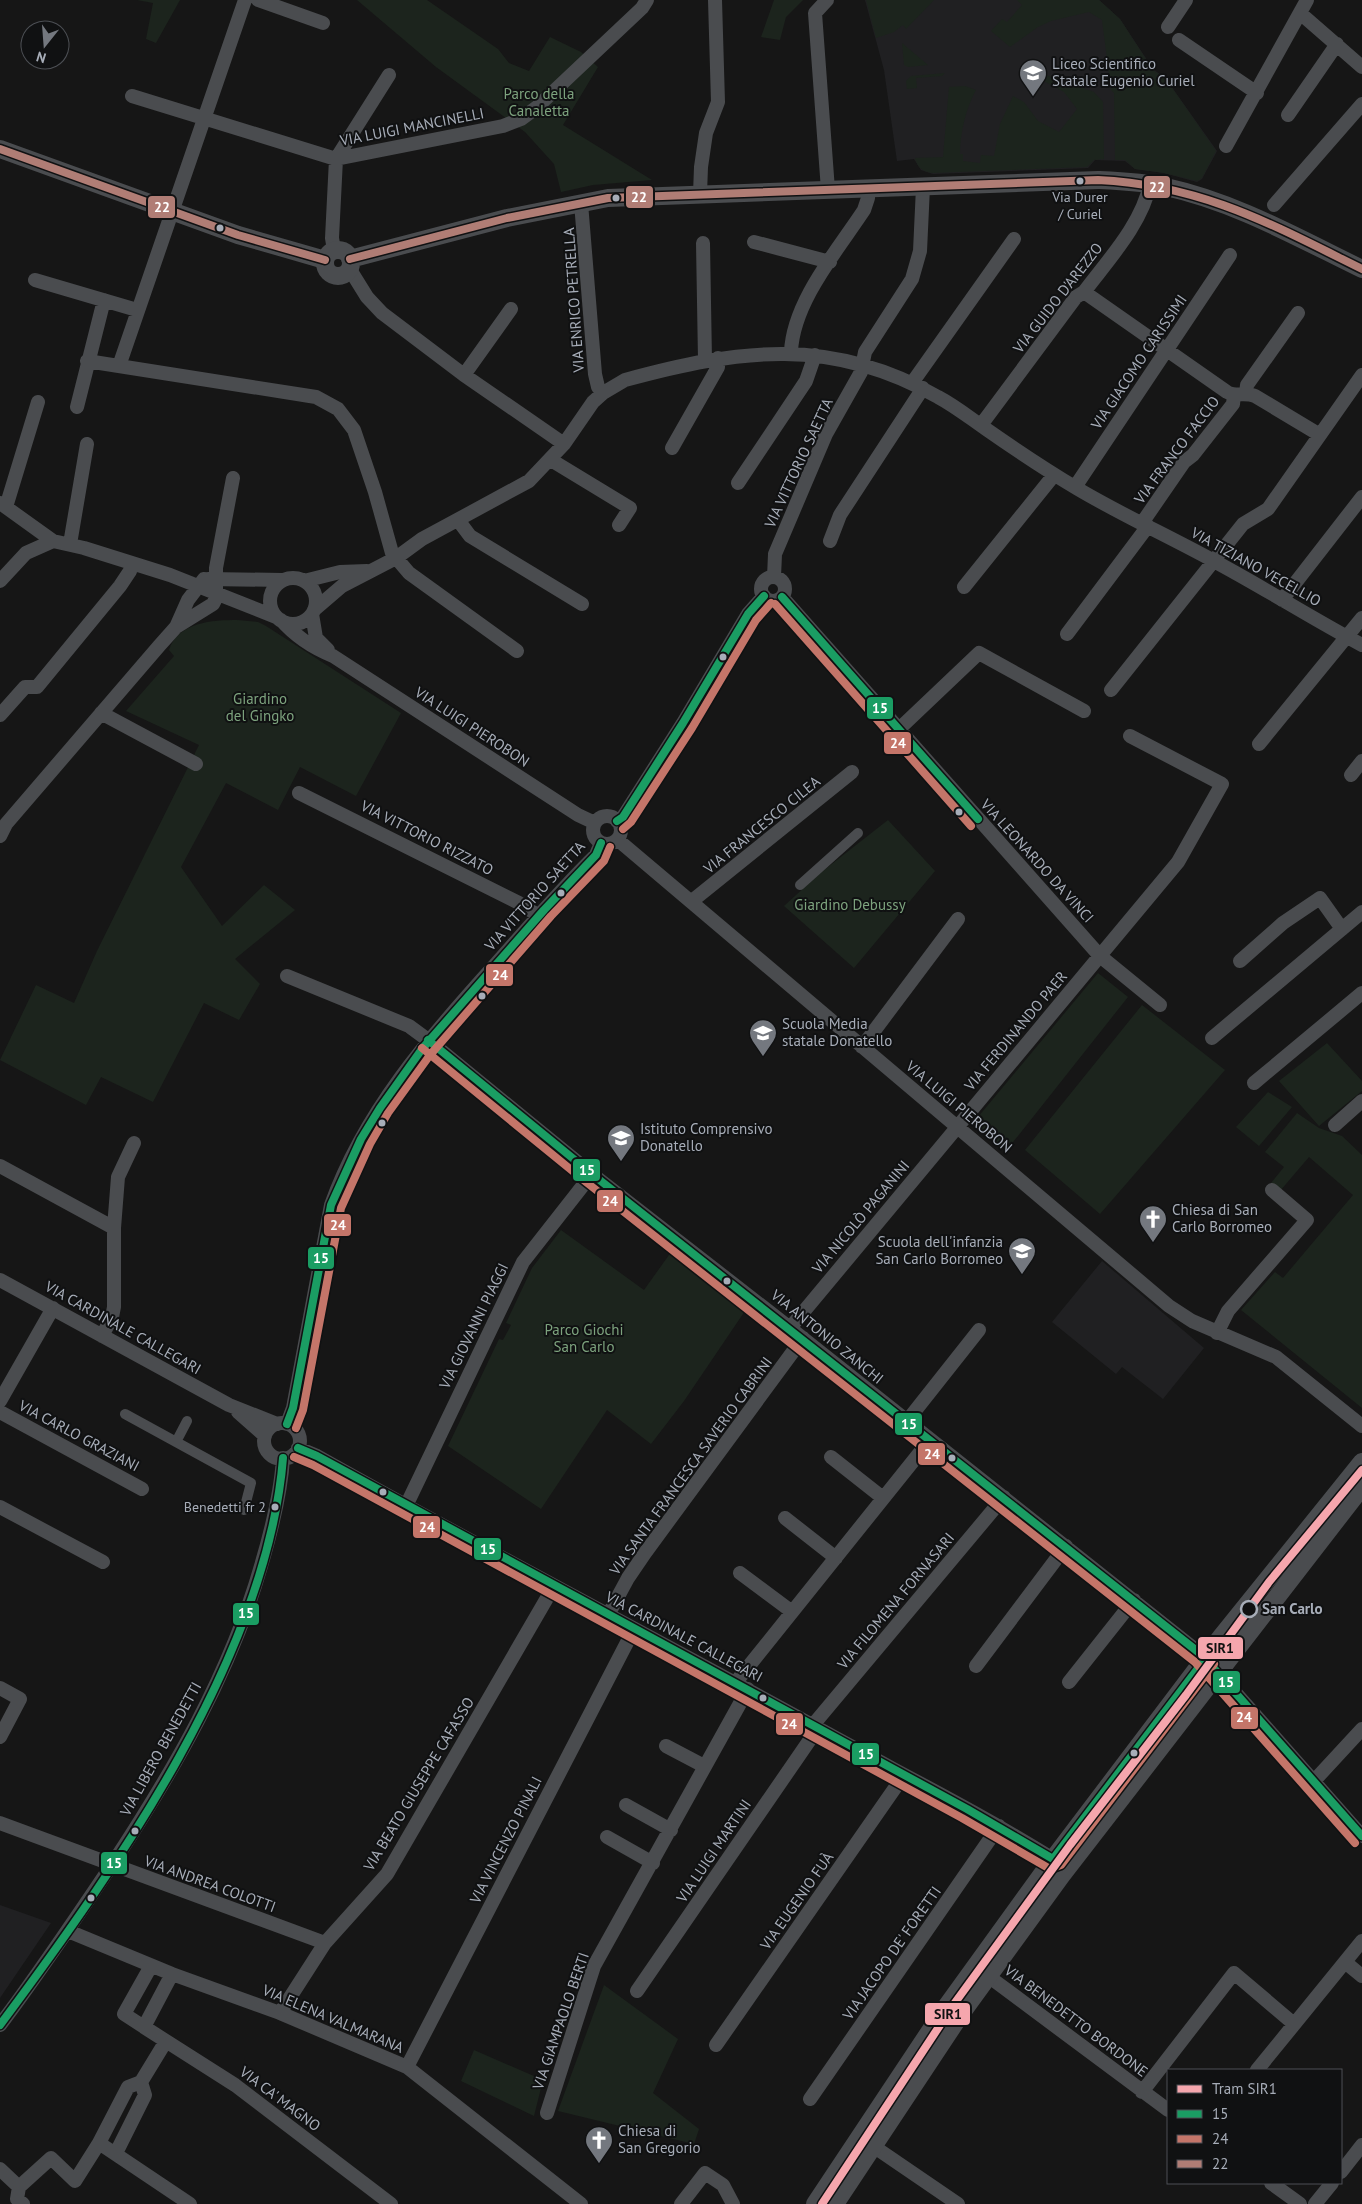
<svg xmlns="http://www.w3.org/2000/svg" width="1362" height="2204" font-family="'PT Sans',sans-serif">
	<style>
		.built { fill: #202022 }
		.green { fill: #1c241d }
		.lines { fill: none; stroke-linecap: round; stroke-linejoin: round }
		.pedestrian { stroke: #4a4c4f; stroke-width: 10 }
		.minor { stroke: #4a4c4f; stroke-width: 14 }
		.tertiary { stroke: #4a4c4f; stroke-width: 18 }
		.bus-1-casing { stroke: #101112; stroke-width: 11 }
		.bus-2-casing { stroke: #101112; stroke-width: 11 }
		.bus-3-casing { stroke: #101112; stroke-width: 11 }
		.bus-1 { stroke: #1a9d63; stroke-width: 8 }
		.bus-2 { stroke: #c47569; stroke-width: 8 }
		.bus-3 { stroke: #b07d75; stroke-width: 8 }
		.tram-1-casing { stroke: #101112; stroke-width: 11 }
		.tram-1 { stroke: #f5a6ad; stroke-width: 8 }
		.bus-dot { fill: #a7adb8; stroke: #101112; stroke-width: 2 }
		.stop-dot { fill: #101112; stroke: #a7adb8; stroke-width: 2.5 }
		.labels { text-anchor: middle; stroke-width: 4; stroke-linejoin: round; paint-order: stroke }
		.bus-label { font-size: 14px; fill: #a7adb8; stroke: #101112 }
		.poi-label { font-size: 15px; fill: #a7adb8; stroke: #101112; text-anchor: start }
		.park-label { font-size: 15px; fill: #7da37e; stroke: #101112 }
		.street-label { font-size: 15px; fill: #a7adb8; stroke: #101112 }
		.stop-label { font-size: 15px; font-weight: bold; fill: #a7adb8; stroke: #101112; text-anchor: start }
		.line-badge { stroke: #101112; stroke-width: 2 }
		.badge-label { font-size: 14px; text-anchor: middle; font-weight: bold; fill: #fff }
		.pale-badge-label { font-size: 14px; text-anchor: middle; font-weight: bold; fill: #111 }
	</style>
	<rect width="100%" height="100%" fill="#161616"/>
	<path class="built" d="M865,0H1099L1120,19L1153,69L1166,79L1217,151L1202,179L1197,182L1164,173L1135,169L1125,161L1095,160L1088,168L933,174L921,170L914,159L897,161L884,70Z
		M1102,1261L1204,1348L1163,1399L1122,1367L1116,1374L1052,1322Z
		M0,1905L51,1923L0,1998Z"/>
	<path class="green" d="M137,0H180L156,43L146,39L153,3Z
		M357,0H427L498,49L509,63L529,71L550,37L581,52L598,67L563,125L652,180L593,185L561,192L554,164L525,132L436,67Z
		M774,0H803L786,17L780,40L761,37Z
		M866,0H934L906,29L903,25L894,32L876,38Z
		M1017,0H1099L1120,19L1153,70L1166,79L1216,151L1202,178L1197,181L1164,173L1135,169L1125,160H1115L1114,93L1111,90L1102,20L1089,12L1051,21L1038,27L1010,47L991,31L1002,19L1007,22L1022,5Z
		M902,43L928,65L908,67L904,65Z
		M945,73L942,76L916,78L917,88L907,89L906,81L911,76Z
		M1046,75L1094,92L1103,102L1104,159L1094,160L1087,167L933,173C924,172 917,168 915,158L943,157L949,87L965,86L976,90C966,108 960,133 960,154H963V161L980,163L981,155L994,156L1000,124L1013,96L1024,102L1038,121L1059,132L1077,109L1064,92L1042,80Z
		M237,620L258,622L266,626L401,713L356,796L300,767L278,810L226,783L181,867L222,926L264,885L295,910L235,959L260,984L239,1020L204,1003L153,1102L101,1077L86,1105L0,1060L36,985L74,1003L97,951L199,745L126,711L174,656L169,650C178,622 213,620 237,620Z
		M888,820L935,871L854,968L784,906L819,874Z
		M1098,973L1128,997L1006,1151L973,1123Z
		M1142,1005L1225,1070L1100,1214L1025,1150Z
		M1327,1043L1362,1081V1091L1319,1126L1279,1081Z
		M1268,1092L1292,1107L1259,1146L1236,1127Z
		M1297,1113L1319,1128L1342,1136L1362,1155V1408L1241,1310L1275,1272L1283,1278L1353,1195L1309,1157L1280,1191L1271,1183L1284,1167L1265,1152Z
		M561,1230L644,1290L674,1248L749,1305L684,1401L651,1444L607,1410L541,1509L448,1446L499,1339L503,1340L511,1325L506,1323L532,1268Z
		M604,1985L678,2039L653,2093L699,2129L694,2144L558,2111Z
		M474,2050L543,2080L534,2116L461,2081Z"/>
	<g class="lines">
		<path class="pedestrian" d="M800,885L858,833
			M125,1414L251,1483L244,1510
			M176,1442L187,1421"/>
		<path class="minor" d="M258,0L323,23
			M827,0L815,13L828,190
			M1300,13L1362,67
			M1168,27L1186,0
			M1179,40L1257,93
			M132,96L336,159L503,126L521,119L536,108L642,8L647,0
			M1288,115L1337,44
			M1226,146L1307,0
			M700,194L701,167L706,133L718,102L715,0
			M581,203L595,374L598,387L603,393
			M1274,205L1362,104
			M754,242L830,262
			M703,243L705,360
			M334,250L332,238L336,159L389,75
			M349,268L367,297L382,313L464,375L564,444
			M35,280L137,310
			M1084,292L1227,392C1236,397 1245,392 1255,396L1320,435
			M791,352C793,302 837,251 864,210L868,198L867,188
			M87,361L316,397L338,409L354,430L375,492L392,553L409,573L517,651
			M119,366L245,0
			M464,375L511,309
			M912,383L1014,239
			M1246,393L1247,385L1298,313
			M77,407L104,300
			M981,425L1076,297L1084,292C1108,260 1142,224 1150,184
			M672,448L718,367V358
			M551,460L630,508L619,525
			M738,483L806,381L815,355
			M1075,487L1230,255
			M0,503L53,541
			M6,507L38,402
			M458,520L470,536L582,604
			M1142,523L1184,462L1193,455L1233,404L1234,395
			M830,541L840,515L923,388
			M70,544L87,444
			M774,577L775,554L826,434L861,372L865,352L912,279L920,251L923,187
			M761 589a12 12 0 1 1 24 0a12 12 0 1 1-24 0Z
			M270 601a23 23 0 1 1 46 0a23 23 0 1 1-46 0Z
			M208,579L282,580
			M0,581L26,553L53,541L84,548L170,575L276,617
			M304,581L340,572L367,571
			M964,587L1054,475
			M782,597L1100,956L1160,1005
			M1282,600L1362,497
			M314,610L342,586L396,558L422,539L529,481L564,444L593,402L603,393L625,380C739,349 831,336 938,397C955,406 970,418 986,429C1016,450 1046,470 1078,489C1122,515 1168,536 1212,560C1263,587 1311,618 1362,645
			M312,614L316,638L328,650
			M281,620C295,636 313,648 333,656L578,815L595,823
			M176,627L188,600L204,579
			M1067,634L1148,526
			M1111,690L1243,524L1268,509L1362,375
			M101,713L196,764
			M0,715L25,687H37L120,586L130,571L132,564
			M899,729L979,653L1084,711
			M1259,744L1362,618
			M1351,775L1362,761
			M299,793L519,903L539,916
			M593 830a14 14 0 1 1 28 0a14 14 0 1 1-28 0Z
			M617,821L623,817L683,723L748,614L764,596
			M0,836L6,824L159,646L176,627L213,604L216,598V568L233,478
			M618,840L1169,1306L1192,1321L1276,1357L1362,1426
			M692,901L852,772
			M1240,961L1283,923L1320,898L1342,929
			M287,976L409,1026L428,1040L592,1174L790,1328L1202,1655L1362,1836
			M1212,1038L1362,912
			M862,1047L958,919
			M1254,1083L1362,993
			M1335,1125L1362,1101
			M0,1166L114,1228V1307L112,1317L102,1336
			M114,1228L118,1177L134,1143
			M0,1280L229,1405L277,1424
			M790,1328L1178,862L1222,784L1130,736
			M1217,1333L1228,1311L1307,1220L1272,1190
			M0,1401L53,1308
			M0,1412L142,1489
			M238,1412L265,1436
			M907,1421L979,1330
			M264 1441a18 18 0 1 1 36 0a18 18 0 1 1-36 0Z
			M287,1424L293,1408L331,1205C364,1112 428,1039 494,966C527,929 560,890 596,855L601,843
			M298,1448L317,1456C484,1550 654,1638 821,1730C899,1773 978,1812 1053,1859
			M831,1457L883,1498
			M406,1506L523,1262L592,1174
			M0,1507L103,1562
			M785,1518L836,1558
			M740,1573L791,1611
			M608,1615L628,1578L645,1553L803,1338
			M976,1666L1066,1546
			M736,1682L930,1440
			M1069,1682L1134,1600
			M0,1688L20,1699L0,1737
			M813,1725L1004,1497
			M666,1746L704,1766
			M1313,1782L1362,1729
			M626,1805L671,1830
			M0,1823L325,1943
			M607,1837L653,1863
			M68,1931L172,1974L280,2013L407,2067L581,2204
			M1345,1962L1362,1976
			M151,1966L124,2014L144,2027L172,1974
			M988,1976L1168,2110
			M637,1991L818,1728
			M280,2013L325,1943L387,1874L554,1586
			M0,2025C40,1972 76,1918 113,1863C174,1770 230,1674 261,1566C271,1532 281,1494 283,1458
			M144,2027L235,2085L391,2204
			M716,2045L904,1775
			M407,2067L634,1629
			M1257,2070L1362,1941
			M1142,2092L1234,1973L1294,2024
			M810,2099L999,1826
			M547,2113L594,1966L748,1689
			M99,2143L190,2204
			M873,2146L958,2204
			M116,2153L145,2095L141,2082
			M0,2169L19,2187L51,2158L75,2181L99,2143L128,2087L141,2082L166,2041
			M1341,2172L1362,2145
			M1271,2183L1300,2204
			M19,2187L17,2199L23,2204
			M681,2204L705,2173L723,2185L733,2204
			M1315,2204L1332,2183"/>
		<path class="tertiary" d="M0,149L238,235L325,260
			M325 263a13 13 0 1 1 26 0a13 13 0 1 1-26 0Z
			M350,259L507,218L608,198L1098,180C1120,181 1144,182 1166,187C1235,202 1298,238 1362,269
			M815,2204L946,2007L1053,1859L1221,1637L1362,1462
			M835,2204L961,2014L1062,1875L1362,1487"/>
		<g class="bus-1-casing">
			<path id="bus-1" d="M782,597L978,819
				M617,821L623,817L683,723L748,614L764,596
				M428,1040L592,1174L1202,1655L1362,1836
				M287,1424L293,1408L331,1205L361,1139L380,1108L422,1049L544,910L596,855L601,843
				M298,1448L317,1456L967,1809L1053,1859
				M1053,1859L1206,1658
				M0,2025C116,1869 267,1656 283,1458"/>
		</g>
		<g class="bus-2-casing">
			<path id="bus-2" d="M775,604L971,826
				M623,829L631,822L692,728L756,620L771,603
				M422,1048L586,1182L1195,1662L1355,1843
				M296,1428L303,1410L341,1208L370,1144L388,1113L430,1055L551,916L604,861L610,847
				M294,1457L313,1465L962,1818L1050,1869L1061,1865L1214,1664"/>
		</g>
		<g class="bus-3-casing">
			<path id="bus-3" d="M0,149L238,235L325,260
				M350,259L507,218L608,198L1098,180C1202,185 1271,224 1362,269"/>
		</g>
		<use href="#bus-1" class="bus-1"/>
		<use href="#bus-2" class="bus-2"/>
		<use href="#bus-3" class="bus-3"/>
		<g class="tram-1-casing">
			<path id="tram-1" d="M822,2204L954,2004L1070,1845L1186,1695L1269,1582L1362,1470"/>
		</g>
		<use href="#tram-1" class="tram-1"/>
	</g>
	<defs>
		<g id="school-pin" transform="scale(1.4375)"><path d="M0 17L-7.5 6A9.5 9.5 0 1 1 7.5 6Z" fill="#74787f" stroke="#101112"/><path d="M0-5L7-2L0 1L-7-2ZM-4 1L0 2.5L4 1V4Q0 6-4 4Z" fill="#fff"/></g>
		<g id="church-pin" transform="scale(1.4375)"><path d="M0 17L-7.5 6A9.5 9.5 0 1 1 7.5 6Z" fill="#74787f" stroke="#101112"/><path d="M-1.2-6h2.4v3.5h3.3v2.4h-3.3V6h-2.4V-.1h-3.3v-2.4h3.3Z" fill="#fff"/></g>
	</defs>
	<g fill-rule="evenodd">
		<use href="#school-pin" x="1033" y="73"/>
		<use href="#school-pin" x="763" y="1033"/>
		<use href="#school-pin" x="621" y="1138"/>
		<use href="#church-pin" x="1153" y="1219"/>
		<use href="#school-pin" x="1022" y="1251"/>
		<use href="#church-pin" x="599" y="2140"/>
	</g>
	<g class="bus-dot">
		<circle cx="1080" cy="181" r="4.5"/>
		<circle cx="616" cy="198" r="4.5"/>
		<circle cx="220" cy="228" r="4.5"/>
		<circle cx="723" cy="657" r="4.5"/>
		<circle cx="959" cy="812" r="4.5"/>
		<circle cx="561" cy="893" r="4.5"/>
		<circle cx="482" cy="996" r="4.5"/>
		<circle cx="382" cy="1123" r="4.5"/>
		<circle cx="727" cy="1281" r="4.5"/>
		<circle cx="952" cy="1458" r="4.5"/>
		<circle cx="383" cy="1492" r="4.5"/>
		<circle cx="275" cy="1507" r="4.5"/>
		<circle cx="763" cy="1698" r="4.5"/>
		<circle cx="1134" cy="1753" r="4.5"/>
		<circle cx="135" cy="1831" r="4.5"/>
		<circle cx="91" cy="1898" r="4.5"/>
	</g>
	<circle class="stop-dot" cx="1249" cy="1609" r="8"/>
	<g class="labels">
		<g class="bus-label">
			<text x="1080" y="202">Via Durer<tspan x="1080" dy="17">/ Curiel</tspan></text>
			<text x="266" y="1512" text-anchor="end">Benedetti fr 2</text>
		</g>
		<g class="poi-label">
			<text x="1052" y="69">Liceo Scientifico<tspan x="1052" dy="17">Statale Eugenio Curiel</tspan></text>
			<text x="782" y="1029">Scuola Media<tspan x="782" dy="17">statale Donatello</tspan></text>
			<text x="640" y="1134">Istituto Comprensivo<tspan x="640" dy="17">Donatello</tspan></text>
			<text x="1172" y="1215">Chiesa di San<tspan x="1172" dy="17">Carlo Borromeo</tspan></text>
			<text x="1003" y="1247" text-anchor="end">Scuola dell'infanzia<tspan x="1003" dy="17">San Carlo Borromeo</tspan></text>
			<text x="618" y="2136">Chiesa di<tspan x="618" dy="17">San Gregorio</tspan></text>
		</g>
		<g class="park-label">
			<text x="539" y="99">Parco della<tspan x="539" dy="17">Canaletta</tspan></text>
			<text x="260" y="704">Giardino<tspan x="260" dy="17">del Gingko</tspan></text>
			<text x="850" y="910">Giardino Debussy</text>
			<text x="584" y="1335">Parco Giochi<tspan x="584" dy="17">San Carlo</tspan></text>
		</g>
		<g class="street-label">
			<text transform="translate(412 127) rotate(-11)" y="5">VIA LUIGI MANCINELLI</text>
			<text transform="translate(1058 298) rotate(-52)" y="5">VIA GUIDO D'AREZZO</text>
			<text transform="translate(574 300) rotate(-94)" y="5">VIA ENRICO PETRELLA</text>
			<text transform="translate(1139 362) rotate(-56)" y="5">VIA GIACOMO CARISSIMI</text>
			<text transform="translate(1177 450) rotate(-53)" y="5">VIA FRANCO FACCIO</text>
			<text transform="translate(799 463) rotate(-65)" y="5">VIA VITTORIO SAETTA</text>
			<text transform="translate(1256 567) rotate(29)" y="5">VIA TIZIANO VECELLIO</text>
			<text transform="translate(472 727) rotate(33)" y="5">VIA LUIGI PIEROBON</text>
			<text transform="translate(762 825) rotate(-39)" y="5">VIA FRANCESCO CILEA</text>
			<text transform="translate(427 838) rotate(27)" y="5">VIA VITTORIO RIZZATO</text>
			<text transform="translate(1037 861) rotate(48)" y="5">VIA LEONARDO DA VINCI</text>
			<text transform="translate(535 896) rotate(-48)" y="5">VIA VITTORIO SAETTA</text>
			<text transform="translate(1016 1031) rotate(-50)" y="5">VIA FERDINANDO PAER</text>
			<text transform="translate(959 1107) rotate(40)" y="5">VIA LUIGI PIEROBON</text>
			<text transform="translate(861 1217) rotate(-50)" y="5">VIA NICOLÒ PAGANINI</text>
			<text transform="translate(474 1326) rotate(-64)" y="5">VIA GIOVANNI PIAGGI</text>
			<text transform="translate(123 1328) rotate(29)" y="5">VIA CARDINALE CALLEGARI</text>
			<text transform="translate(827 1337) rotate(39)" y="5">VIA ANTONIO ZANCHI</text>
			<text transform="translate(79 1436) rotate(28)" y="5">VIA CARLO GRAZIANI</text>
			<text transform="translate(691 1466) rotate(-54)" y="5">VIA SANTA FRANCESCA SAVERIO CABRINI</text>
			<text transform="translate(896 1601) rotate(-50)" y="5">VIA FILOMENA FORNASARI</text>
			<text transform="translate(684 1637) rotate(28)" y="5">VIA CARDINALE CALLEGARI</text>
			<text transform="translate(161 1749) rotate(-61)" y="5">VIA LIBERO BENEDETTI</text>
			<text transform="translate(419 1784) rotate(-59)" y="5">VIA BEATO GIUSEPPE CAFASSO</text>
			<text transform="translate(506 1840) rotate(-63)" y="5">VIA VINCENZO PINALI</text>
			<text transform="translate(714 1851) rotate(-56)" y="5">VIA LUIGI MARTINI</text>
			<text transform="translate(210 1884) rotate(20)" y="5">VIA ANDREA COLOTTI</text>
			<text transform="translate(797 1901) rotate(-55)" y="5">VIA EUGENIO FUÀ</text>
			<text transform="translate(892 1953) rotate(-55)" y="5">VIA JACOPO DE' FORETTI</text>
			<text transform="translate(333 2019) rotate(23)" y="5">VIA ELENA VALMARANA</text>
			<text transform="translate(561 2021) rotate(-71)" y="5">VIA GIAMPAOLO BERTI</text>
			<text transform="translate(1076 2021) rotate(37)" y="5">VIA BENEDETTO BORDONE</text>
			<text transform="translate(280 2099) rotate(37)" y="5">VIA CA' MAGNO</text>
		</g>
		<g class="stop-label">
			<text x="1262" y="1614">San Carlo</text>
		</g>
	</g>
	<g class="line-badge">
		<rect x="1143" y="175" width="28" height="24" rx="5" fill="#b07d75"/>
		<rect x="625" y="185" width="29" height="24" rx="5" fill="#b07d75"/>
		<rect x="147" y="195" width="29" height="24" rx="5" fill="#b07d75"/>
		<rect x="866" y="696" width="28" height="24" rx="5" fill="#1a9d63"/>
		<rect x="883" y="731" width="29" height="24" rx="5" fill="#c47569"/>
		<rect x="485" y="963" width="29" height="24" rx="5" fill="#c47569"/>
		<rect x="572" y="1158" width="29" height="24" rx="5" fill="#1a9d63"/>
		<rect x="596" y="1189" width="28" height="24" rx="5" fill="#c47569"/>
		<rect x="323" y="1213" width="29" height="24" rx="5" fill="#c47569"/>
		<rect x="307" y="1246" width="28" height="24" rx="5" fill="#1a9d63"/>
		<rect x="894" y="1412" width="29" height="24" rx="5" fill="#1a9d63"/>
		<rect x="917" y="1442" width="29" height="24" rx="5" fill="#c47569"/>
		<rect x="412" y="1515" width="29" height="24" rx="5" fill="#c47569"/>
		<rect x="473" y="1537" width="29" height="24" rx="5" fill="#1a9d63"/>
		<rect x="232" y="1602" width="28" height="24" rx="5" fill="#1a9d63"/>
		<rect x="1197" y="1636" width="47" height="24" rx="5" fill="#f5a6ad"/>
		<rect x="1212" y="1670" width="29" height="24" rx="5" fill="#1a9d63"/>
		<rect x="1230" y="1706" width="29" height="24" rx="5" fill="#c47569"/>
		<rect x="775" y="1712" width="29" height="24" rx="5" fill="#c47569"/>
		<rect x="851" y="1742" width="29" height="24" rx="5" fill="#1a9d63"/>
		<rect x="100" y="1851" width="28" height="24" rx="5" fill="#1a9d63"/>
		<rect x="924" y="2002" width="47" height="24" rx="5" fill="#f5a6ad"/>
	</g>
	<g class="badge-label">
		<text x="1157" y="192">22</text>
		<text x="639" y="202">22</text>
		<text x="162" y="212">22</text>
		<text x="880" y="713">15</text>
		<text x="898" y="748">24</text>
		<text x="500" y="980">24</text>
		<text x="587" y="1175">15</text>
		<text x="610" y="1206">24</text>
		<text x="338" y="1230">24</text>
		<text x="321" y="1263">15</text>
		<text x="909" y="1429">15</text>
		<text x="932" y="1459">24</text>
		<text x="427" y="1532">24</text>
		<text x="488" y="1554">15</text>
		<text x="246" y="1618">15</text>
		<text x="1226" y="1687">15</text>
		<text x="1244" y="1722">24</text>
		<text x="789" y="1729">24</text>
		<text x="866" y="1759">15</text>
		<text x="114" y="1868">15</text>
	</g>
	<g class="pale-badge-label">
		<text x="1220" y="1653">SIR1</text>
		<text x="948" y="2019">SIR1</text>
	</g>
	<rect x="1167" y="2069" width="175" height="115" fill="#101112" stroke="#4c4f54"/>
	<rect x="1177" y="2085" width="25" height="8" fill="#f5a6ad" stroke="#4c4f54"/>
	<text x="1212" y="2094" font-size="15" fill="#a7adb8">Tram SIR1</text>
	<rect x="1177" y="2110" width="25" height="8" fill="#1a9d63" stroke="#4c4f54"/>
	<text x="1212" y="2119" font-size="15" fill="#a7adb8">15</text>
	<rect x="1177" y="2135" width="25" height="8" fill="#c47569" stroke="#4c4f54"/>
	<text x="1212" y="2144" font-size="15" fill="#a7adb8">24</text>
	<rect x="1177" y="2160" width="25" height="8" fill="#b07d75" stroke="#4c4f54"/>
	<text x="1212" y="2169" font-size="15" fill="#a7adb8">22</text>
	<g transform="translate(45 45) rotate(197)"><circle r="24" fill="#101112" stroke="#4c4f54"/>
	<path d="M0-4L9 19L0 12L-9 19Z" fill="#74787f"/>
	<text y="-8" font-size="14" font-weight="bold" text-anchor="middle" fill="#a7adb8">N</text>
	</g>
</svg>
